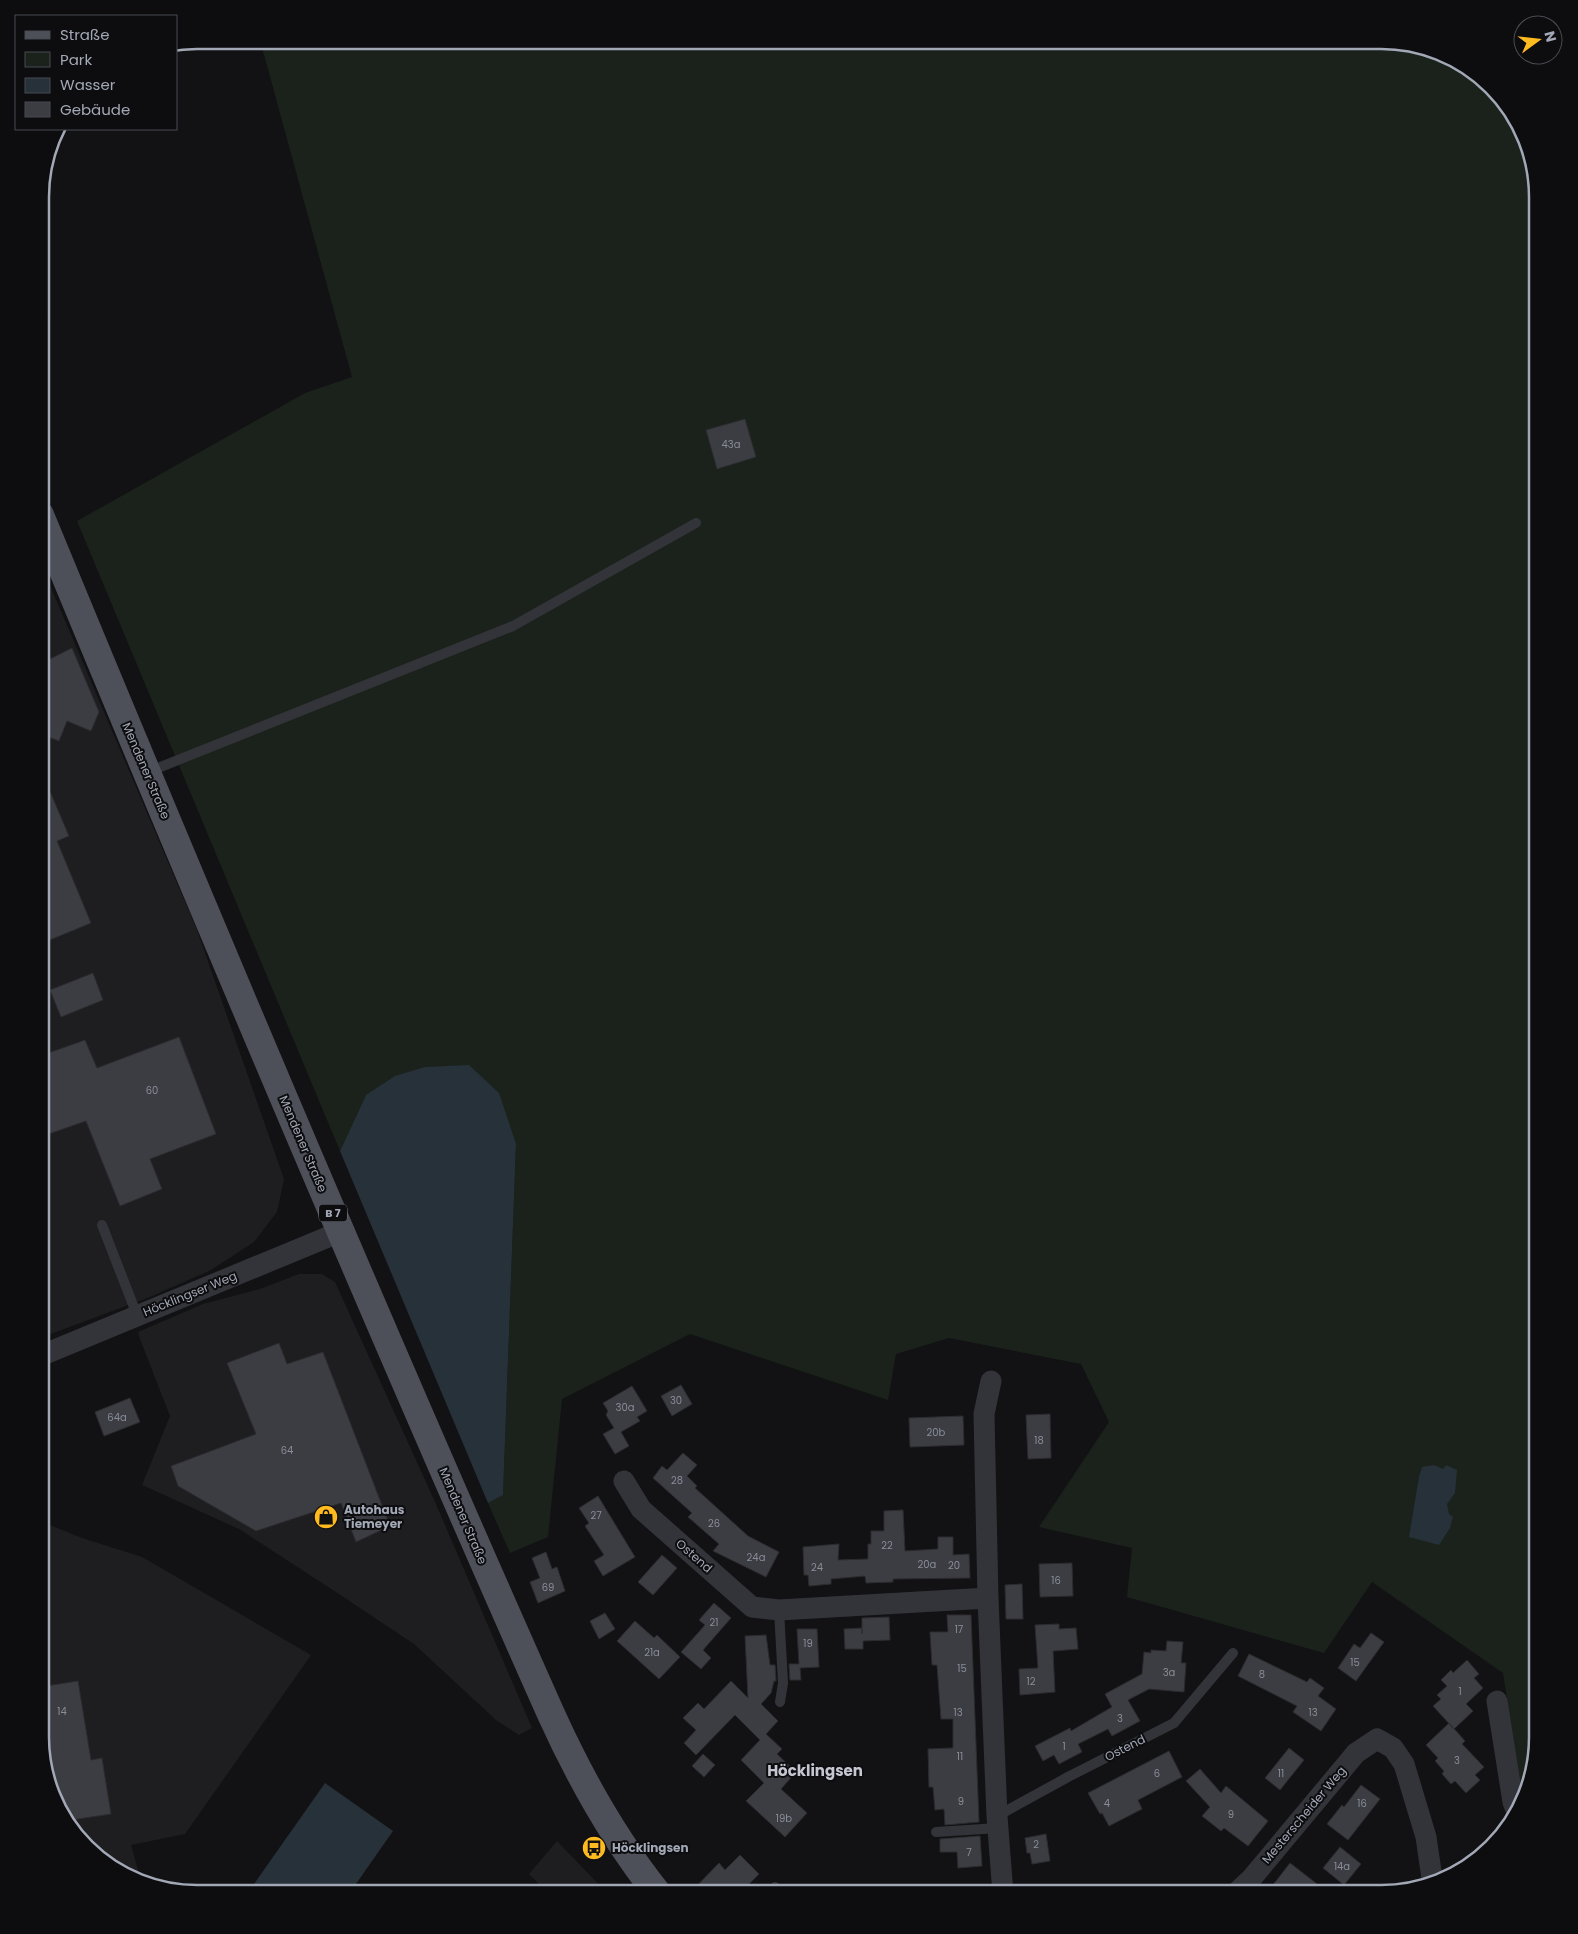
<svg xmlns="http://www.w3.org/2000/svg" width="1578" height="1934" font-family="Poppins,sans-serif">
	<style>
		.built { fill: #1e1e21 }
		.green { fill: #1a221b }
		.water { fill: #273139 }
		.building { fill: #3c3d42; stroke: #2c2c30 }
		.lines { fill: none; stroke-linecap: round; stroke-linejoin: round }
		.lane { stroke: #333439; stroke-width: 10 }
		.street { stroke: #333439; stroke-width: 21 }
		.primary { stroke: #4e5059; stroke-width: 28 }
		.labels { text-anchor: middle; stroke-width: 4; stroke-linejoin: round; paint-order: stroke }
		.number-label { font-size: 10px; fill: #888d99 }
		.shield { fill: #0d0d0f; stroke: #757a84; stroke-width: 1 }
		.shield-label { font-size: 11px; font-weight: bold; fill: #a2a8b6 }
		.street-label { font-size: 12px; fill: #a2a8b6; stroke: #0d0d0f }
		.poi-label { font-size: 12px; font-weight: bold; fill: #a2a8b6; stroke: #0d0d0f; text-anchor: start }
		.quarter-label { font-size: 15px; font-weight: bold; fill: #c4c7d2; stroke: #0d0d0f }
		.rim { fill: none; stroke: #a2a8b6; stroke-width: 2.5 }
	</style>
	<rect width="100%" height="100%" fill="#121214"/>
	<path class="built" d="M40,562L197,930L284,1179L277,1212L254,1242L211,1270L150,1297L40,1338V978L46,977L40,963Z
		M299,1274H322L335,1282L436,1504L532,1728L519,1735L496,1720L414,1644L339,1594L239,1529L142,1485L170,1416L140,1339L138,1332L203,1304L260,1289Z
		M40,1521L82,1538L142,1557L311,1655L185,1834L131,1845L141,1881L127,1878L67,1825L48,1787L40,1737Z
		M557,1841L608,1894H549L529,1874Z"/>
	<path class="green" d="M260,40H1391L1459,61L1511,109L1530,147L1538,197V1737L1523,1800L1503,1673L1372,1582L1324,1653L1127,1597L1132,1548L1039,1527L1109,1422L1081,1364L949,1338L896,1354L888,1400L690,1334L562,1399L548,1537L510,1553L488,1503L503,1494L516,1144L366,1095L340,1151L77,521L305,393L352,377Z"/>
	<path class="water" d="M469,1065L499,1093L516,1144L503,1495L488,1503L340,1151L366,1095L395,1076L425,1067Z
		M1434,1465L1443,1469L1446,1465L1457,1470L1455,1493L1447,1504L1449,1514L1453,1517L1450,1528L1439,1545L1409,1537L1419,1477L1422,1467Z
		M325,1783L393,1831L349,1894H247Z"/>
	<path class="building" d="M745,419L756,457L717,469L706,430Z
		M72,648L99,712L91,731L67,721L59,741L40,734V664Z
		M40,768L69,836L57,841L91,923L40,944Z
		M93,973L103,1000L61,1017L50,990Z
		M179,1037L216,1134L150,1159L162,1189L120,1206L86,1121L40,1137V1056L85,1040L97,1068Z
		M279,1343L287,1364L323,1352L390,1526L356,1542L341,1503L256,1531L178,1486L171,1466L256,1434L227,1363Z
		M681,1385L692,1404L672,1416L661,1396Z
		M632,1386L647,1411L637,1417L640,1421L621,1432L629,1446L615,1454L603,1434L614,1428L606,1415L608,1411L603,1403Z
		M130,1398L140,1422L104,1436L95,1412Z
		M1050,1414L1051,1458L1028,1459L1026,1415Z
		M963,1416L964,1445L910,1447L909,1418Z
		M683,1453L697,1465L687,1476L697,1486L695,1488L748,1536L779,1552L766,1577L713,1551L719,1544L688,1517L692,1513L653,1478L662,1466L667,1470Z
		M598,1496L635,1557L603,1576L594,1561L604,1555L585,1526L589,1523L579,1508Z
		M903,1510L905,1551L938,1549V1537H953V1555L969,1554L970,1578L893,1579V1582L866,1583L865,1576L831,1579V1584L809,1586L808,1575H804L803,1547L839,1544L838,1560L868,1559V1544H871V1531H884V1511Z
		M546,1552L552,1569L557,1567L565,1591L538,1603L530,1582L540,1578L532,1558Z
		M662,1555L677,1568L653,1595L638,1582Z
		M1072,1563L1073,1596L1040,1597L1039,1564Z
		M1022,1584L1023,1619H1006L1005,1585Z
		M714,1603L731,1618L703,1650L711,1658L701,1669L681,1652L705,1625L699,1620Z
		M605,1613L615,1629L599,1639L590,1621Z
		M947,1615H971L979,1822L945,1825L944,1809L935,1810L933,1787H929L928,1749L953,1748V1719H941L937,1665H932L930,1632H948Z
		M889,1617L890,1640L863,1641V1649H845L844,1629L862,1628V1634V1618Z
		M635,1621L654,1638L657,1635L680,1657L659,1679L617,1641Z
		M1059,1624V1629L1076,1628L1078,1649L1053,1651L1055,1692L1020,1695L1019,1669L1038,1668L1035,1625Z
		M797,1629H817L819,1667L800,1668L801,1680H790L789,1664H799Z
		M1371,1633L1384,1642L1356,1681L1338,1668L1354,1644L1360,1648Z
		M766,1635L770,1665H775L776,1681H774L771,1693L761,1704L778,1721L766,1734L782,1749L777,1754L796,1772L781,1789L807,1813L785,1837L746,1801L764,1783L741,1760L760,1740L735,1715L696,1755L684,1743L696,1730L683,1718L698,1703L704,1709L731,1681L748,1698L745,1636Z
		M1167,1641L1183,1642L1181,1663H1186L1184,1692L1149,1689L1128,1700L1140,1721L1112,1736L1108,1729L1078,1744L1082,1752L1059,1764L1054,1755L1043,1761L1035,1746L1070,1728L1071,1731L1112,1707L1105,1694L1142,1674L1144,1652L1151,1653V1650L1166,1651Z
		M1249,1654L1307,1682L1310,1678L1324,1688L1318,1696L1336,1709L1321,1731L1293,1712L1297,1706L1238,1676Z
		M1467,1660L1479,1674L1474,1678L1483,1688L1466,1704L1473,1711L1454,1729L1433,1706L1441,1699L1437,1695L1447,1686L1441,1680L1451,1670L1453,1673Z
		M78,1681L91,1760L102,1758L111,1814L65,1821L48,1787L40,1737V1687Z
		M1449,1723L1465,1741L1462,1744L1484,1767L1475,1775L1480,1780L1466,1793L1455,1781L1451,1784L1442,1774L1444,1771L1435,1761L1438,1758L1426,1745Z
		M1289,1748L1304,1760L1280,1790L1265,1778Z
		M1169,1751L1182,1777L1138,1800L1142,1809L1109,1826L1102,1813L1100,1814L1088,1793Z
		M703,1754L715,1765L704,1777L692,1766Z
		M1200,1769L1221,1793L1226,1786L1268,1821L1248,1846L1224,1828L1221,1831L1202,1816L1210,1807L1186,1781Z
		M1361,1785L1380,1799L1348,1840L1327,1824L1342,1805L1344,1807Z
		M1046,1834L1050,1861L1032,1864L1030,1853H1027L1025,1838Z
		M980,1836L982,1866L958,1868L957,1852H940V1839Z
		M1340,1847L1361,1864L1344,1885L1323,1868Z
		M740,1855L759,1874L739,1894H689L719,1863L725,1870Z
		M1290,1863L1330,1894H1266Z"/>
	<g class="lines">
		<path class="lane" d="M148,772L513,626L696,523
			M102,1225L137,1315
			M779,1610L783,1683L780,1702
			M997,1816L1068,1777L1174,1723L1233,1653
			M936,1832L998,1828
			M775,1887L781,1894"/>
		<path class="street" d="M40,1356L340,1232
			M991,1381L984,1414L988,1598L997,1816L1003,1894
			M624,1481L641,1509L752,1607L779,1610L988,1598
			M1497,1701L1513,1802L1517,1812
			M1235,1894L1251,1879L1356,1753L1377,1739L1393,1748L1404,1764L1426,1837L1433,1885"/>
		<path class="primary" d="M40,515C206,917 374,1317 551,1714C580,1778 614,1839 658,1894"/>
	</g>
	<defs>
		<g id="shop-disc" transform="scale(1.25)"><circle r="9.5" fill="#ffba1f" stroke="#0d0d0f"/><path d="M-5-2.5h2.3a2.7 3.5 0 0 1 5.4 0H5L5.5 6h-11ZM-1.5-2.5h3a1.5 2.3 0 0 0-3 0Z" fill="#111"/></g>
		<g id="bus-disc" transform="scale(1.25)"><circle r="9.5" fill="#ffba1f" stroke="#0d0d0f"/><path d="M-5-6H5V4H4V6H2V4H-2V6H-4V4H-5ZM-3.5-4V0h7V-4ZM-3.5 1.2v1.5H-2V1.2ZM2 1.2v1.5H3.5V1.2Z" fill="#111"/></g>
	</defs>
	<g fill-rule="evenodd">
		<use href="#shop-disc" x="326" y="1517"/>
		<use href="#bus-disc" x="594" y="1848"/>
	</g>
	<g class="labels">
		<g class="number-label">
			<text x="731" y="448">43a</text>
			<text x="152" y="1094">60</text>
			<text x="676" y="1404">30</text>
			<text x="625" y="1411">30a</text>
			<text x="117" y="1421">64a</text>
			<text x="936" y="1436">20b</text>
			<text x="1039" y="1444">18</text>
			<text x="287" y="1454">64</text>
			<text x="677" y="1484">28</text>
			<text x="596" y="1519">27</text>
			<text x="714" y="1527">26</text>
			<text x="887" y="1549">22</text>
			<text x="756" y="1561">24a</text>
			<text x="927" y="1568">20a</text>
			<text x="954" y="1569">20</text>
			<text x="817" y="1571">24</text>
			<text x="1056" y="1584">16</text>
			<text x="548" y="1591">69</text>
			<text x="714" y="1626">21</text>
			<text x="959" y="1633">17</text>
			<text x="808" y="1647">19</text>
			<text x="652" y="1656">21a</text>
			<text x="1355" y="1666">15</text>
			<text x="962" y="1672">15</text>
			<text x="1169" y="1676">3a</text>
			<text x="1262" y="1678">8</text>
			<text x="1031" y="1685">12</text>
			<text x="1460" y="1695">1</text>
			<text x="62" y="1715">14</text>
			<text x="958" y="1716">13</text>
			<text x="1313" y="1716">13</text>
			<text x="1120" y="1722">3</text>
			<text x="1064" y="1750">1</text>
			<text x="960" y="1760">11</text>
			<text x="1457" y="1764">3</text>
			<text x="1157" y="1777">6</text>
			<text x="1281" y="1777">11</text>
			<text x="961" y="1805">9</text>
			<text x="1107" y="1807">4</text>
			<text x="1362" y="1807">16</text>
			<text x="1231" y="1818">9</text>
			<text x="784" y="1822">19b</text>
			<text x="1036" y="1848">2</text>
			<text x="969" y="1856">7</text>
			<text x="1342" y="1870">14a</text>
		</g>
		<rect class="shield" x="319" y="1204.5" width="28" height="17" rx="4"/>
		<g class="shield-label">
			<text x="333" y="1217">B 7</text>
		</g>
		<g class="street-label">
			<text transform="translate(146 771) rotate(67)" y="4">Mendener Straße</text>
			<text transform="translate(303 1144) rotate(67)" y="4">Mendener Straße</text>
			<text transform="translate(190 1294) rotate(-22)" y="4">Höcklingser Weg</text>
			<text transform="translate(463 1516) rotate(67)" y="4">Mendener Straße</text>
			<text transform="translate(694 1556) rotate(41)" y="4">Ostend</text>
			<text transform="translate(1125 1748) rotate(-27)" y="4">Ostend</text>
			<text transform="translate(1304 1815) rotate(-50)" y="4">Mesterscheider Weg</text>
		</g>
		<g class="poi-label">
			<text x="344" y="1514">Autohaus<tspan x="344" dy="14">Tiemeyer</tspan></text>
			<text x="612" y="1852">Höcklingsen</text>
		</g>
		<g class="quarter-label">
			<text x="815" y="1776">Höcklingsen</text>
		</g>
	</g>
	<path d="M0 0H1578V1934H0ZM197 49H1381A148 148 0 0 1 1529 197V1737A148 148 0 0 1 1381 1885H197A148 148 0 0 1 49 1737V197A148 148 0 0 1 197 49Z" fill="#0d0d0f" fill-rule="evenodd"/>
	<path class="rim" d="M197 49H1381A148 148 0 0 1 1529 197V1737A148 148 0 0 1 1381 1885H197A148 148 0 0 1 49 1737V197A148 148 0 0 1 197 49Z"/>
	<rect x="15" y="15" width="162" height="115" fill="#0d0d0f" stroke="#494b52"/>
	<rect x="25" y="31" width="25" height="8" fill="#4e5059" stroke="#494b52"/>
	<text x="60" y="40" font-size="15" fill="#a2a8b6">Straße</text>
	<rect x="25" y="52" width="25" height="15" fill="#1a221b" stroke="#494b52"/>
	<text x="60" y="65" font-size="15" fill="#a2a8b6">Park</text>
	<rect x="25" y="78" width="25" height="15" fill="#273139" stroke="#494b52"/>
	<text x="60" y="90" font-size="15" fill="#a2a8b6">Wasser</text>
	<rect x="25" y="102" width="25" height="15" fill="#3c3d42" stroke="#494b52"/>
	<text x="60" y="115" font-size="15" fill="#a2a8b6">Gebäude</text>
	<g transform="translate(1538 40) rotate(75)"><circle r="24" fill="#0d0d0f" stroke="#494b52"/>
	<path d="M0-4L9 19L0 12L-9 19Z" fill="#ffba1f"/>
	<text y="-8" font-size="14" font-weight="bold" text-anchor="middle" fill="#a2a8b6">N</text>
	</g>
</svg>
